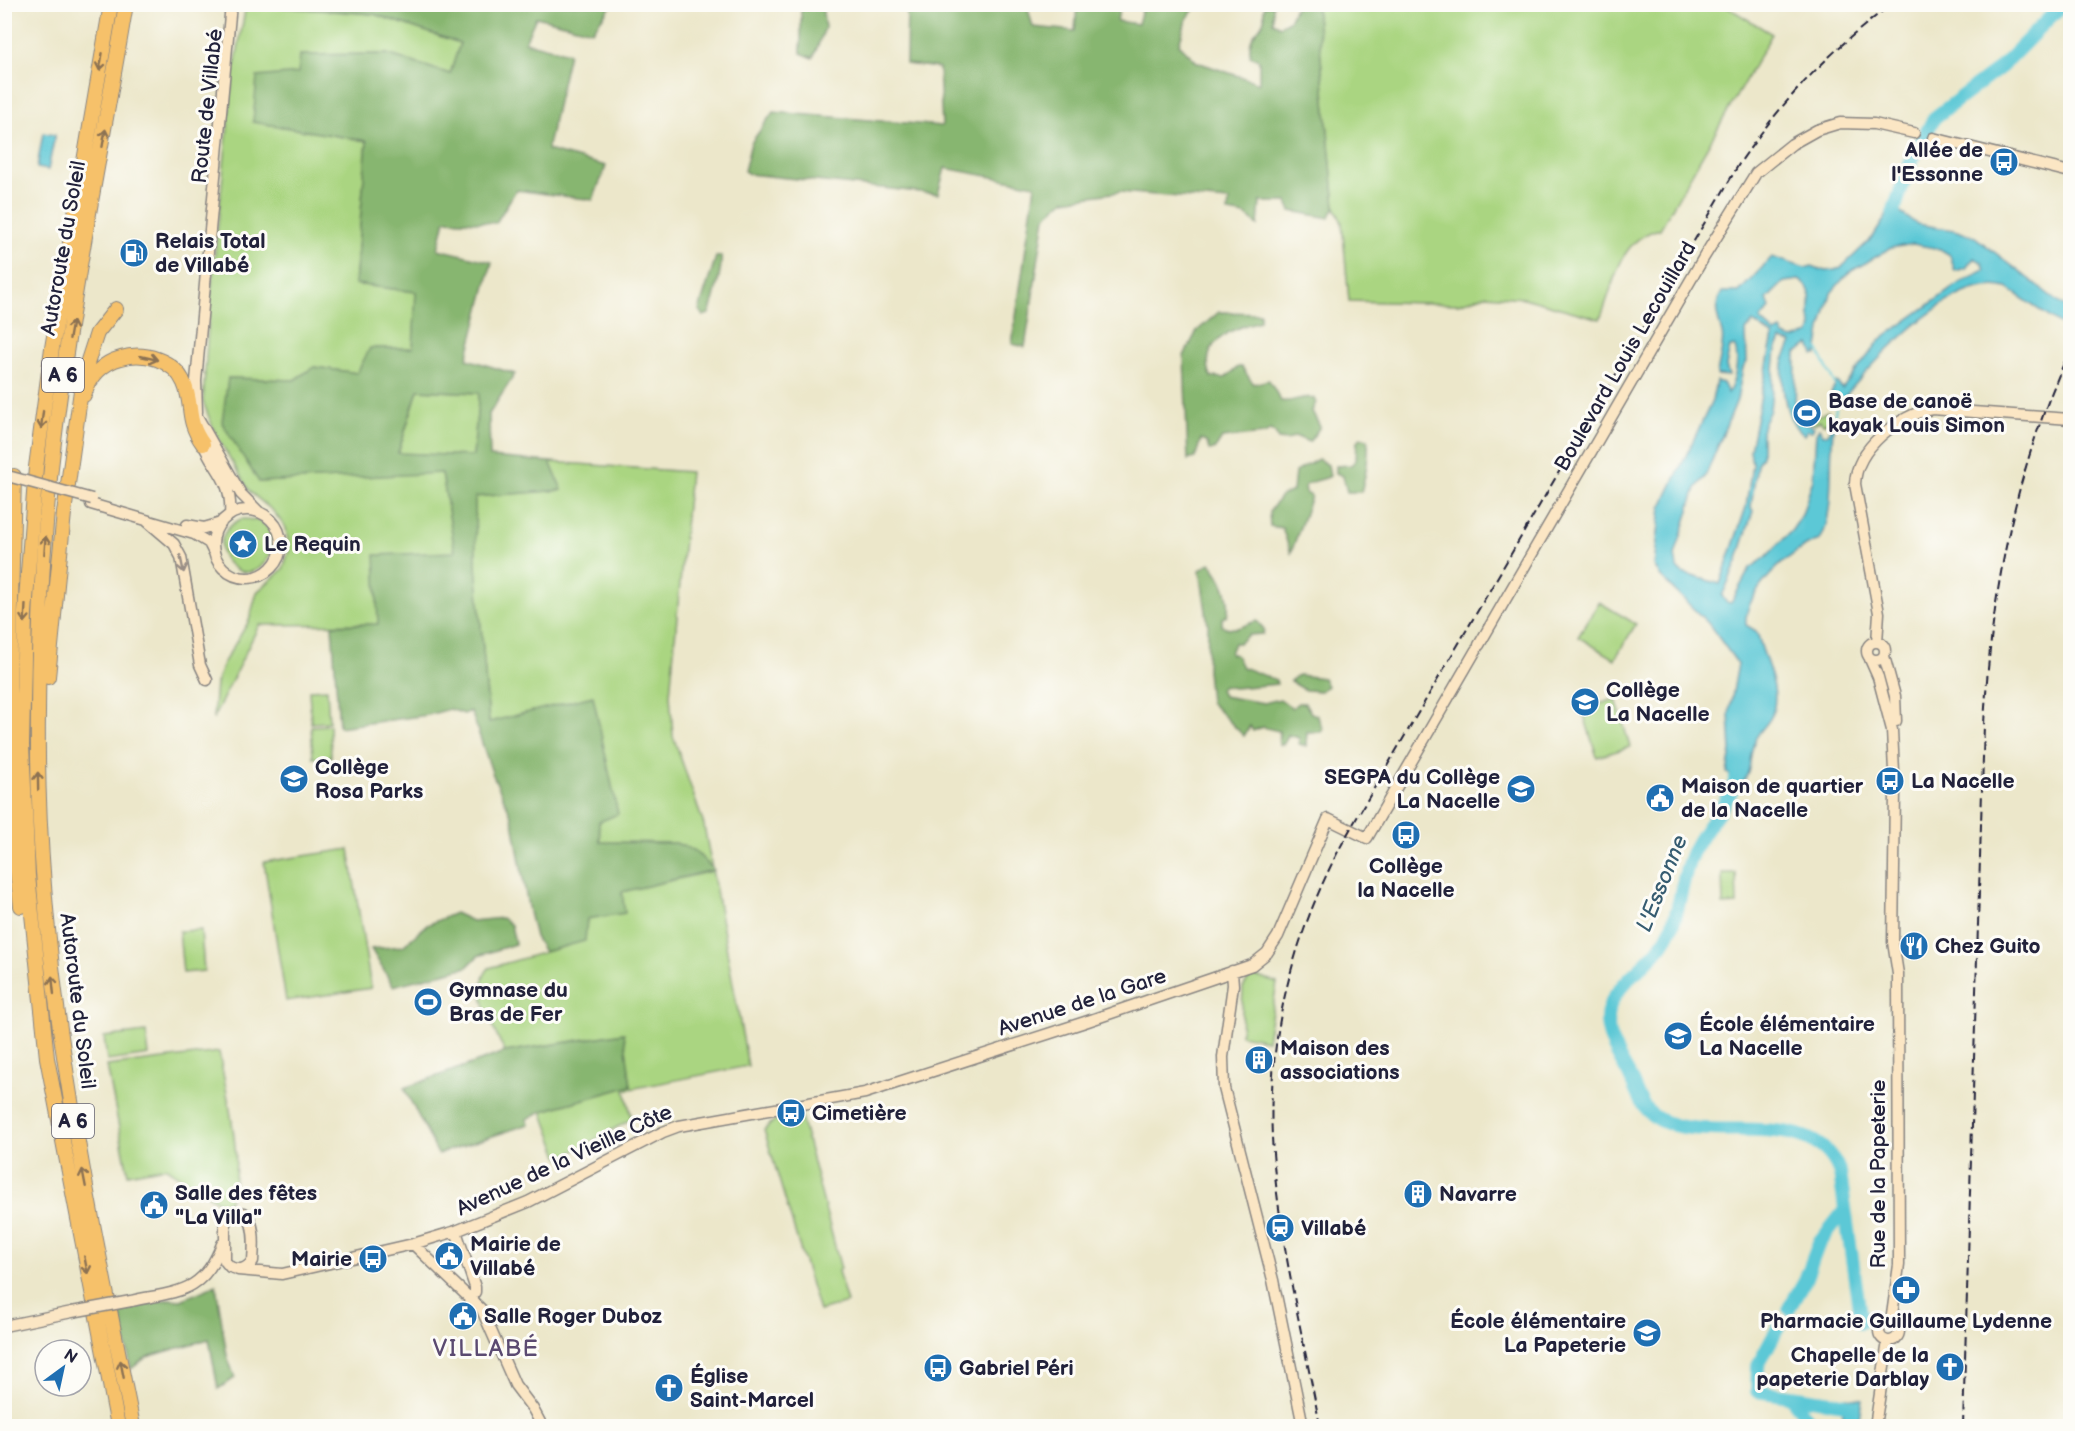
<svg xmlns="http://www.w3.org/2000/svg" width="2075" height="1431" font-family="'Balsamiq Sans',sans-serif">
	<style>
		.green { fill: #aad581; stroke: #667c5e; stroke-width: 1.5 }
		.forest { fill: #87b66f; stroke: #546c55; stroke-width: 1.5; fill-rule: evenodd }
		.water { fill: #5cc8d6; stroke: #3f7588; stroke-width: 1.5; fill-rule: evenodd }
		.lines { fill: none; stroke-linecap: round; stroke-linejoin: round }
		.stream { stroke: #5cc8d6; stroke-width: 2 }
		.river { stroke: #5cc8d6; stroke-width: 14 }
		.secondary-casing { stroke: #878482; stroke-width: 13 }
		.highway-casing { stroke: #878482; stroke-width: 16 }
		.secondary { stroke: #fbe6c4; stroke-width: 10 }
		.highway { stroke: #f6c16b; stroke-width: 14 }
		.rail { stroke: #22223b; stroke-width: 2; stroke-dasharray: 9 4.5; stroke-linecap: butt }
		.secondary-bridge-casing { stroke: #878482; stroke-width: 13; stroke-linecap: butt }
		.secondary-bridge { stroke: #fbe6c4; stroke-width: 10 }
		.oneway { stroke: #8c7253 }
		.oneway2 { stroke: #998e86 }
		.labels { text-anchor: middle; stroke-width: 6; stroke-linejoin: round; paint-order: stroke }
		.shield { fill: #fdfcf7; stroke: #646373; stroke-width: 1.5 }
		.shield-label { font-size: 20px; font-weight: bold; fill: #22223b }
		.street-label { font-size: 21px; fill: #22223b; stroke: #fdfcf7 }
		.poi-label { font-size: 21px; font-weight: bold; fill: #22223b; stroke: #fdfcf7; text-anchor: start }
		.water-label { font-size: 22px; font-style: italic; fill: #365c71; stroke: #fdfcf7 }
		.quarter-label { font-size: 24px; letter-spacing: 1.5px; fill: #5b4a71; stroke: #fdfcf7 }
	</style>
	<rect width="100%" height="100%" fill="#fdfcf7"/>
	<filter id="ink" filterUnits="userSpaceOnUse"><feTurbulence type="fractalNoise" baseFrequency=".0167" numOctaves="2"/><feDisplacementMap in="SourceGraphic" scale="12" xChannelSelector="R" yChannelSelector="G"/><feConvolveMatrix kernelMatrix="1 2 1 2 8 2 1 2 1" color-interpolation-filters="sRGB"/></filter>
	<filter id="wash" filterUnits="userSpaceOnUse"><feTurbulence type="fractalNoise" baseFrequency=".008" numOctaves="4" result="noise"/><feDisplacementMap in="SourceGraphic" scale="24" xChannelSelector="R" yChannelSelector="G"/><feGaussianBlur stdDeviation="1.35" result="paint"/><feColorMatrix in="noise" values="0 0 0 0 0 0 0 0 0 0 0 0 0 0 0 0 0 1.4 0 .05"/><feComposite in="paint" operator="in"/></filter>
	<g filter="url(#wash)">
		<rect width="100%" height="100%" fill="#ece7ca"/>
		<path class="green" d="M246,5L374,14L460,43L450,74L387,54L300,55L299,73L253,121L367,141L355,284L417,292L413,349L371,348L357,373L314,367L294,380L228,378L259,482L442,472L455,552L378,624L259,625L213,719L216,683L224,662L249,621L257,592L283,569L289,550L286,528L273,511L250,492L216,435L203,402L209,311L233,76Z
			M1316,5H1724L1772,34L1660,229C1617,239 1615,284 1600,319L1524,298L1486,295L1458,304L1349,301L1342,223L1335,207Z
			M418,390L479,393L473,456L398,454Z
			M1805,402L1810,403L1813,413L1818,416L1828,411L1832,420L1823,424L1820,421L1814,424L1809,422L1808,416L1800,410Z
			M550,462L690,472L670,695L673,736L704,825L748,1066L625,1090L632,1119L560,1159L542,1111L631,1086L623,1033L505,1052C495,1030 469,990 489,968L584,941L587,919L621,892L713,871L676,843L600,842L599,822L489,722L476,566L474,496L562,490Z
			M241,519C300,516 264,598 229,564C213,548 223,527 241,519Z
			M1599,602L1636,624L1615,659L1578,637Z
			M327,689L329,722L311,723L309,690Z
			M1616,699L1630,747L1597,757L1582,709Z
			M330,725L331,757L313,758L311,726Z
			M349,849L371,988L286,1001L264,862Z
			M1736,873L1737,904L1723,905L1722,873Z
			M201,930L204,971L183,973L179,931Z
			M1251,975L1277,983L1267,1040L1241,1035L1243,988Z
			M146,1032L149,1055L107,1061L104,1037Z
			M219,1052C226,1094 247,1167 228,1204L223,1205L165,1167L128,1174L107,1066Z
			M800,1113L841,1269L838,1271L847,1303L819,1311L764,1130L775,1120Z"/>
		<path class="forest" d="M461,5L472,9L474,4L612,5L592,31L536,17L525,42L569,53L547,150L606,166L593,200L516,190L496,223L445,220L438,249L492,262L467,359L515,374L489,414L490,457L550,462L562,490L475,497L476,566L489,722L593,696L618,814L599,822L600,842L676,843L695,851L714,870L622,892L625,913L587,919L585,941L544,952L535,937L529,912L512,817L493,775L471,711L464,714L450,709L428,715L339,727L332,625L378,624L375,555L455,552L442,473L259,482L222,423L228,378L294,380L314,367L357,373L370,348H413L416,292L355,284L367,141L253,122L257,77L298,73L300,55L387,54L450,74L460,43L374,14L266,5ZM418,390L479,393L473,456L398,453Z
			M801,5H822L825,28L813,58L801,53Z
			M907,5H1027L1033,27L1075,31L1077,5H1120L1117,21L1138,24L1143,5H1197L1186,20L1179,44L1197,62L1259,83V60L1250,56C1248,29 1261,34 1264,19C1265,14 1262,11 1265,5H1273V22L1280,26L1289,21L1296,5H1316L1335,207L1329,218L1291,211L1287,202H1260L1258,225L1245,215L1228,212L1229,201L1119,192L1064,200L1045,217L1025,347L1012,344L1035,185L945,168L938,194L749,174L744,171L751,143L773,112L942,126L939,68L906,64Z
			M721,256C723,266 713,303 709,314L703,316L699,310L716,257Z
			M1219,312L1260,313V321C1232,328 1198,342 1211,377L1225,378L1238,367H1242L1253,384L1269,380L1281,401C1293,403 1301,395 1314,398L1316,402L1312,411L1320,427L1309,442L1295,436L1287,440L1278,439L1275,433L1270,430L1265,434L1222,438L1215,449L1209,450L1207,443L1201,439L1195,458L1188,460L1184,356L1197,331Z
			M1361,438L1368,439C1369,459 1366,475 1361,492H1347L1343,476L1336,473V466L1351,465L1356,460L1357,441Z
			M1318,459L1328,465L1330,476C1322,481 1311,480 1305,486L1306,493L1311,496L1291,553L1282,528L1270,526L1269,512L1281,496L1293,491L1295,472Z
			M1210,563C1222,577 1232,599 1227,616L1222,618V626C1239,632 1243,624 1257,621L1264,629L1263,634L1248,635L1239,643H1234L1230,653L1236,655L1242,667L1276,680L1277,684L1234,688L1224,686L1220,689L1223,696L1264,703L1280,699L1292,708L1298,703H1305L1311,713L1317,715L1323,729L1321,732H1307L1306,746L1299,744V738L1288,735L1284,744L1279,745V731L1262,727L1253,731L1250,726L1244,736L1210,702L1207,670L1208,625L1200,570Z
			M1298,675L1323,678L1327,686L1321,691L1305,690L1290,681Z
			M455,913L472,921L502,918L511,925L515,944L478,956L467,967L393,986L371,949L403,946L427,925Z
			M624,1033L631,1086L542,1111L527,1119L529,1124L438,1154L404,1088L505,1052Z
			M216,1285L227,1356L235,1378L218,1389L209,1339L147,1357L131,1369L120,1311L123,1308L170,1299L181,1300Z"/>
		<path class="water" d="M43,133L55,135L48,170L37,168Z
			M1899,196L1898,211L1917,224L1954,230L1975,237L2070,311V331L2007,288C1952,273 1873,363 1841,401L1835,399L1831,393L1837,382L1842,389L1880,340L1961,282L1985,270L1982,262L1974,258L1966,268L1955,271L1950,255L1940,249L1913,244L1891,248L1848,273L1831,293L1821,329L1817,355H1814L1810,344L1796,353L1795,418L1814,427L1812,431L1807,430L1804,435C1785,422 1781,386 1783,365C1783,358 1789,350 1792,343L1781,340L1776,349L1770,410L1762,427V456L1757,464L1751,507L1753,511L1737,562L1722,596L1726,602L1731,603L1750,568L1765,558L1792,530L1802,515L1813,479L1816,433L1819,428L1823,435L1828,434L1832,423L1834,424C1828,454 1836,516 1820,540C1793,547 1742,594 1746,625L1756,631L1758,635C1764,662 1783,689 1771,717C1767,725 1758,732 1755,740C1748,755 1753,770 1742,784L1727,773L1731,751L1729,714L1738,664L1708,623L1660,576L1654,565L1661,508L1712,401L1716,381L1723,383L1728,393C1736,380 1739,360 1735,346L1730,347L1726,366L1729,376L1717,375C1718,364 1725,344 1722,333C1718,316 1712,310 1722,292H1739L1772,257L1805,268L1812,266L1825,271L1835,270L1843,266L1873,237ZM1799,280C1819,290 1805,311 1812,326L1810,334L1793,339L1784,336L1781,330L1775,333L1760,320L1770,308L1767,299L1784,282ZM1753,322L1773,336L1750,450L1752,464L1746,507L1720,584L1682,573L1677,568L1675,555L1696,488L1705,477L1737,400L1743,368L1747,362L1746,331Z
			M1846,1397L1862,1399L1858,1426H1840Z"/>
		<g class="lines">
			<path class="stream" d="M1816,346L1836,386
				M1832,426L1836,408"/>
			<path class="river" d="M1893,213L1910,164L1934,118L2001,67L2063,4
				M1739,762C1738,793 1712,817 1698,842C1680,872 1683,907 1667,937C1652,964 1617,980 1608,1011C1603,1033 1619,1057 1629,1075C1634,1085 1638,1099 1645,1108C1686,1157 1812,1095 1840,1173L1861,1322
				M1789,1308L1805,1280L1819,1243L1844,1211
				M1779,1326L1758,1365L1757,1391L1790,1396L1813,1426
				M1790,1396L1852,1405"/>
		</g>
	</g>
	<g filter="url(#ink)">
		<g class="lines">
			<g class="secondary-casing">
				<path id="secondary" d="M1933,138L2070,172
					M197,412L196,381L231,4
					M198,418L241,494L259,512
					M200,436C211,469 233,477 230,515
					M91,504L194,534L209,543L213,551
					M213 544a34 34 0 1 1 68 0a34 34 0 1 1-68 0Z
					M147,521L174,544L181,557L200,665L207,680
					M187,525L204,528L221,523
					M1867 651a9 9 0 1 1 18 0a9 9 0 1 1-18 0Z
					M1877,642L1879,613L1855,484C1856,448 1899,415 1932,409L2070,419
					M1479,645L1704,257L1756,173L1792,144L1817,130L1840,123L1874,124L1914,133
					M1884,656L1895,696L1896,721
					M1870,659L1878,677L1892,730L1895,792L1893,942L1898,974L1899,1265L1891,1322
					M1232,971L1233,985L1223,1057L1224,1088L1273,1280L1303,1426
					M234,1212L244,1213C256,1221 254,1247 253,1261C245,1269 241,1271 230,1267L225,1261V1221Z
					M456,1231L475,1287V1292L469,1299
					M413,1244L482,1310L515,1385L533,1409L542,1426
					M238,1270L282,1274L413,1244L456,1231L528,1202L663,1132L679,1126L865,1093L1085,1022L1252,965L1267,953L1278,936L1328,819L1367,838L1476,650
					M131,1301C177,1291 203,1294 222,1244
					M1879 1331a10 10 0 1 1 20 0a10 10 0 1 1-20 0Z
					M4,1326L72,1312
					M1875,1426L1888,1341"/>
			</g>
			<g class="highway-casing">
				<path id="highway" d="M111,4L52,348L36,467L25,613L22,745L28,876L47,1058L118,1426
					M126,4C100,158 68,312 51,468C41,563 37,660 38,756C40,984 89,1204 133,1426
					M84,395C90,377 102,363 121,358C144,351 174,360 184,383C194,406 185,419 203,444
					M48,677L64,513L83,376L97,333L116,309
					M12,827L21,906
					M13,836L9,687L14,476"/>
			</g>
			<use href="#secondary" class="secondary"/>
			<use href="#highway" class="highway"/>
			<path class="rail" d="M1320,1426C1303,1336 1280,1245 1273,1153C1264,1038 1295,925 1352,826L1739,164C1781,102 1831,49 1892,4
				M1963,1426L1984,724C1991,593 2015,469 2070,350"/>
			<g class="secondary-bridge-casing">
				<path id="secondary-bridge" d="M4,475L92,499
					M72,1312L131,1301"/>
			</g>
			<use href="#secondary-bridge" class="secondary-bridge"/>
		</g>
		<defs><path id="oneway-shaft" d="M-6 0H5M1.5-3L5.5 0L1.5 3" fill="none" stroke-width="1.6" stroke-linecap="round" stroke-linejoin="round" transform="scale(1.5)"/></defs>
		<g class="oneway">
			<use href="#oneway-shaft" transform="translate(101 62) rotate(100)"/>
			<use href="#oneway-shaft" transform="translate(104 138) rotate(-80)"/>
			<use href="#oneway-shaft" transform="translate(71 330) rotate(-80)"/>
			<use href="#oneway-shaft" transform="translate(149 358) rotate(13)"/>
			<use href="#oneway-shaft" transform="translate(42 420) rotate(97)"/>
			<use href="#oneway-shaft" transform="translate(45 545) rotate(-86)"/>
			<use href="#oneway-shaft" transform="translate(25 614) rotate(93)"/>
			<use href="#oneway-shaft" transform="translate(38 781) rotate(-91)"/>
			<use href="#oneway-shaft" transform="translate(53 985) rotate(-96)"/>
			<use href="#oneway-shaft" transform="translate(84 1178) rotate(-101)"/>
			<use href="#oneway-shaft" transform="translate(86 1265) rotate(79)"/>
			<use href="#oneway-shaft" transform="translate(122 1369) rotate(-101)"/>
		</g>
		<use class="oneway2" href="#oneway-shaft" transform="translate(182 564) rotate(78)"/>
	</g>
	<defs>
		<g id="bus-disc" transform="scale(1.5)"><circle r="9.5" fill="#1f6fb2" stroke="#fdfcf7"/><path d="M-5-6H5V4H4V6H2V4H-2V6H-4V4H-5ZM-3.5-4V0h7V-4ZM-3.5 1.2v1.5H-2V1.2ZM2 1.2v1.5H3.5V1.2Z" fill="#fff"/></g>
		<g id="fuel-disc" transform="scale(1.5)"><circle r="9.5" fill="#1f6fb2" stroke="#fdfcf7"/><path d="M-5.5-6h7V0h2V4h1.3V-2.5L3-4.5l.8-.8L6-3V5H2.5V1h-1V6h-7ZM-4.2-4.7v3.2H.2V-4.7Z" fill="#fff"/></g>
		<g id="stadium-disc" transform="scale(1.5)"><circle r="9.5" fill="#1f6fb2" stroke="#fdfcf7"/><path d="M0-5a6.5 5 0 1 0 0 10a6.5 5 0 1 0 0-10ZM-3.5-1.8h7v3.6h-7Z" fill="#fff"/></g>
		<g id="sight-disc" transform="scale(1.5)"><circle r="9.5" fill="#1f6fb2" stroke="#fdfcf7"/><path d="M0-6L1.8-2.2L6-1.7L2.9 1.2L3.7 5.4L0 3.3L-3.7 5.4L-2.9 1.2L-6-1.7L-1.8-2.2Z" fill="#fff"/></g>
		<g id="school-disc" transform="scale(1.5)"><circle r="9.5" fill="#1f6fb2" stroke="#fdfcf7"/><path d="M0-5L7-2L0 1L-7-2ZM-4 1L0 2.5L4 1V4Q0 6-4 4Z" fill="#fff"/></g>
		<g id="civic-disc" transform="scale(1.5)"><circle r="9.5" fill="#1f6fb2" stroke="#fdfcf7"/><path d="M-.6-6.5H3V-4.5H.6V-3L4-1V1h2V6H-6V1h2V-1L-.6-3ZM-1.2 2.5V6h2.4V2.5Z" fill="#fff"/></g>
		<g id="restaurant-disc" transform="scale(1.5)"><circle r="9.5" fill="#1f6fb2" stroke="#fdfcf7"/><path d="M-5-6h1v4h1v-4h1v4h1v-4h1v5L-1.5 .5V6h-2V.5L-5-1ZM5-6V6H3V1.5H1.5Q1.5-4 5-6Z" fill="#fff"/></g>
		<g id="building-disc" transform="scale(1.5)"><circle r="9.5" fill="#1f6fb2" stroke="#fdfcf7"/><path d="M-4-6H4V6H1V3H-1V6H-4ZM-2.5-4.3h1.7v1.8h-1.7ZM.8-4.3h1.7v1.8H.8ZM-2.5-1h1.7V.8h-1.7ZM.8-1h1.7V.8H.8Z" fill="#fff"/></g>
		<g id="station-disc" transform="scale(1.5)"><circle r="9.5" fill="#1f6fb2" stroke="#fdfcf7"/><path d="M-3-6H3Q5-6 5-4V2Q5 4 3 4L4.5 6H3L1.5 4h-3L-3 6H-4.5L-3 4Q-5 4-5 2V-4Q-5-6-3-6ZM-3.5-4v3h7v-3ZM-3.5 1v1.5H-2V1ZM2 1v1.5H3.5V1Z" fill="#fff"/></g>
		<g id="pharmacy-disc" transform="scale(1.5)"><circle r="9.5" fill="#1f6fb2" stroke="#fdfcf7"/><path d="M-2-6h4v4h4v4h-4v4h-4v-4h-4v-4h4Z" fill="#fff"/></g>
		<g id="church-disc" transform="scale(1.5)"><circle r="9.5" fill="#1f6fb2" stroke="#fdfcf7"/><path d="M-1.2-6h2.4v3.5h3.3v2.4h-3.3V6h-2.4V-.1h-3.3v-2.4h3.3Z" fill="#fff"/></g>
	</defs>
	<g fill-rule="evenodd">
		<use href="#bus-disc" x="2004" y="162"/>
		<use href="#fuel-disc" x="134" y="253"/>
		<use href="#stadium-disc" x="1807" y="413"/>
		<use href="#sight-disc" x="243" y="544"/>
		<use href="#school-disc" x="1585" y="702"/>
		<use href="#school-disc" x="294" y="779"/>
		<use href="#bus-disc" x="1890" y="781"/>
		<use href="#school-disc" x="1521" y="789"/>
		<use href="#civic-disc" x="1660" y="798"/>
		<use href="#bus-disc" x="1406" y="835"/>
		<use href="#restaurant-disc" x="1914" y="946"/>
		<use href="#stadium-disc" x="428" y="1002"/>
		<use href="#school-disc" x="1678" y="1036"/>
		<use href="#building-disc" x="1259" y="1060"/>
		<use href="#bus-disc" x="791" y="1113"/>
		<use href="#building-disc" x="1418" y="1194"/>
		<use href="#civic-disc" x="154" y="1205"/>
		<use href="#station-disc" x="1280" y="1228"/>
		<use href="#civic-disc" x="449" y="1256"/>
		<use href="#bus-disc" x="373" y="1259"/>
		<use href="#pharmacy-disc" x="1906" y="1290"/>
		<use href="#civic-disc" x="463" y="1316"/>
		<use href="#school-disc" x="1647" y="1333"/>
		<use href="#church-disc" x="1950" y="1367"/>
		<use href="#bus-disc" x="938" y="1368"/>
		<use href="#church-disc" x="669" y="1388"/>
	</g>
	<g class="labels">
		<g class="shield">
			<rect x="42" y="358" width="42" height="34" rx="4.5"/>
			<rect x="52" y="1104" width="42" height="34" rx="4.5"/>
		</g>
		<g class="shield-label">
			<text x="63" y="382">A 6</text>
			<text x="73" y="1128">A 6</text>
		</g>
		<g class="street-label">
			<text transform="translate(207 106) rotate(-84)" y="7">Route de Villabé</text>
			<text transform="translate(63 248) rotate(-80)" y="7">Autoroute du Soleil</text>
			<text transform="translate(1625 356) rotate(-60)" y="7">Boulevard Louis Lecouillard</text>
			<text transform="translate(78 1001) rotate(83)" y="7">Autoroute du Soleil</text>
			<text transform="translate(1082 1002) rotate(-18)" y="7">Avenue de la Gare</text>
			<text transform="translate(564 1160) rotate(-25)" y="7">Avenue de la Vieille Côte</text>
			<text transform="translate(1878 1174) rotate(-90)" y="7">Rue de la Papeterie</text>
		</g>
		<g class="poi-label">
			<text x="1983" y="157" text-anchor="end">Allée de<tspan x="1983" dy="24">l'Essonne</tspan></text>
			<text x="155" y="248">Relais Total<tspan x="155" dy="24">de Villabé</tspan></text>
			<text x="1828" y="408">Base de canoë<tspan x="1828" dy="24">kayak Louis Simon</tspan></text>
			<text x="264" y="551">Le Requin</text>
			<text x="1606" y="697">Collège<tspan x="1606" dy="24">La Nacelle</tspan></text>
			<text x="315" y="774">Collège<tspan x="315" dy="24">Rosa Parks</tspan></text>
			<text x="1500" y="784" text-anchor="end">SEGPA du Collège<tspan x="1500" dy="24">La Nacelle</tspan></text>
			<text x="1911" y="788">La Nacelle</text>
			<text x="1681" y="793">Maison de quartier<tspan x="1681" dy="24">de la Nacelle</tspan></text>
			<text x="1406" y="873" text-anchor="middle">Collège<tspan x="1406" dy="24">la Nacelle</tspan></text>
			<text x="1935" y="953">Chez Guito</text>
			<text x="449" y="997">Gymnase du<tspan x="449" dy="24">Bras de Fer</tspan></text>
			<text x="1699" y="1031">École élémentaire<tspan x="1699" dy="24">La Nacelle</tspan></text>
			<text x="1280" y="1055">Maison des<tspan x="1280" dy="24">associations</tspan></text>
			<text x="812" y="1120">Cimetière</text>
			<text x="175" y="1200">Salle des fêtes<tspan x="175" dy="24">"La Villa"</tspan></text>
			<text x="1439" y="1201">Navarre</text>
			<text x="1301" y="1235">Villabé</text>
			<text x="470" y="1251">Mairie de<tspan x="470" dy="24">Villabé</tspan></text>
			<text x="352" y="1266" text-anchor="end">Mairie</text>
			<text x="484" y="1323">Salle Roger Duboz</text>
			<text x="1626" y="1328" text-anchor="end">École élémentaire<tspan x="1626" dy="24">La Papeterie</tspan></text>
			<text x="1906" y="1328" text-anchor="middle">Pharmacie Guillaume Lydenne</text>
			<text x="1929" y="1362" text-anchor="end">Chapelle de la<tspan x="1929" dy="24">papeterie Darblay</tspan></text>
			<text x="959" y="1375">Gabriel Péri</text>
			<text x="690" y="1383">Église<tspan x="690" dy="24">Saint-Marcel</tspan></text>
		</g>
		<g class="water-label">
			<text transform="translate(1661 883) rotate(-68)" y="8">L'Essonne</text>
		</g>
		<g class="quarter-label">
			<text x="486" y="1356">VILLABÉ</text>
		</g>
	</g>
	<rect width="2075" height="1431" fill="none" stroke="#fdfcf7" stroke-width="24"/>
	<g transform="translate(63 1368) rotate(33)"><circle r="28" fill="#fdfcf7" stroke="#a5a5ac" stroke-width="1.5"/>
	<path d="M0-4.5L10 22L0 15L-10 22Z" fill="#1f6fb2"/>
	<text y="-9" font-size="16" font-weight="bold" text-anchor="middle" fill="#22223b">N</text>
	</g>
</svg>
